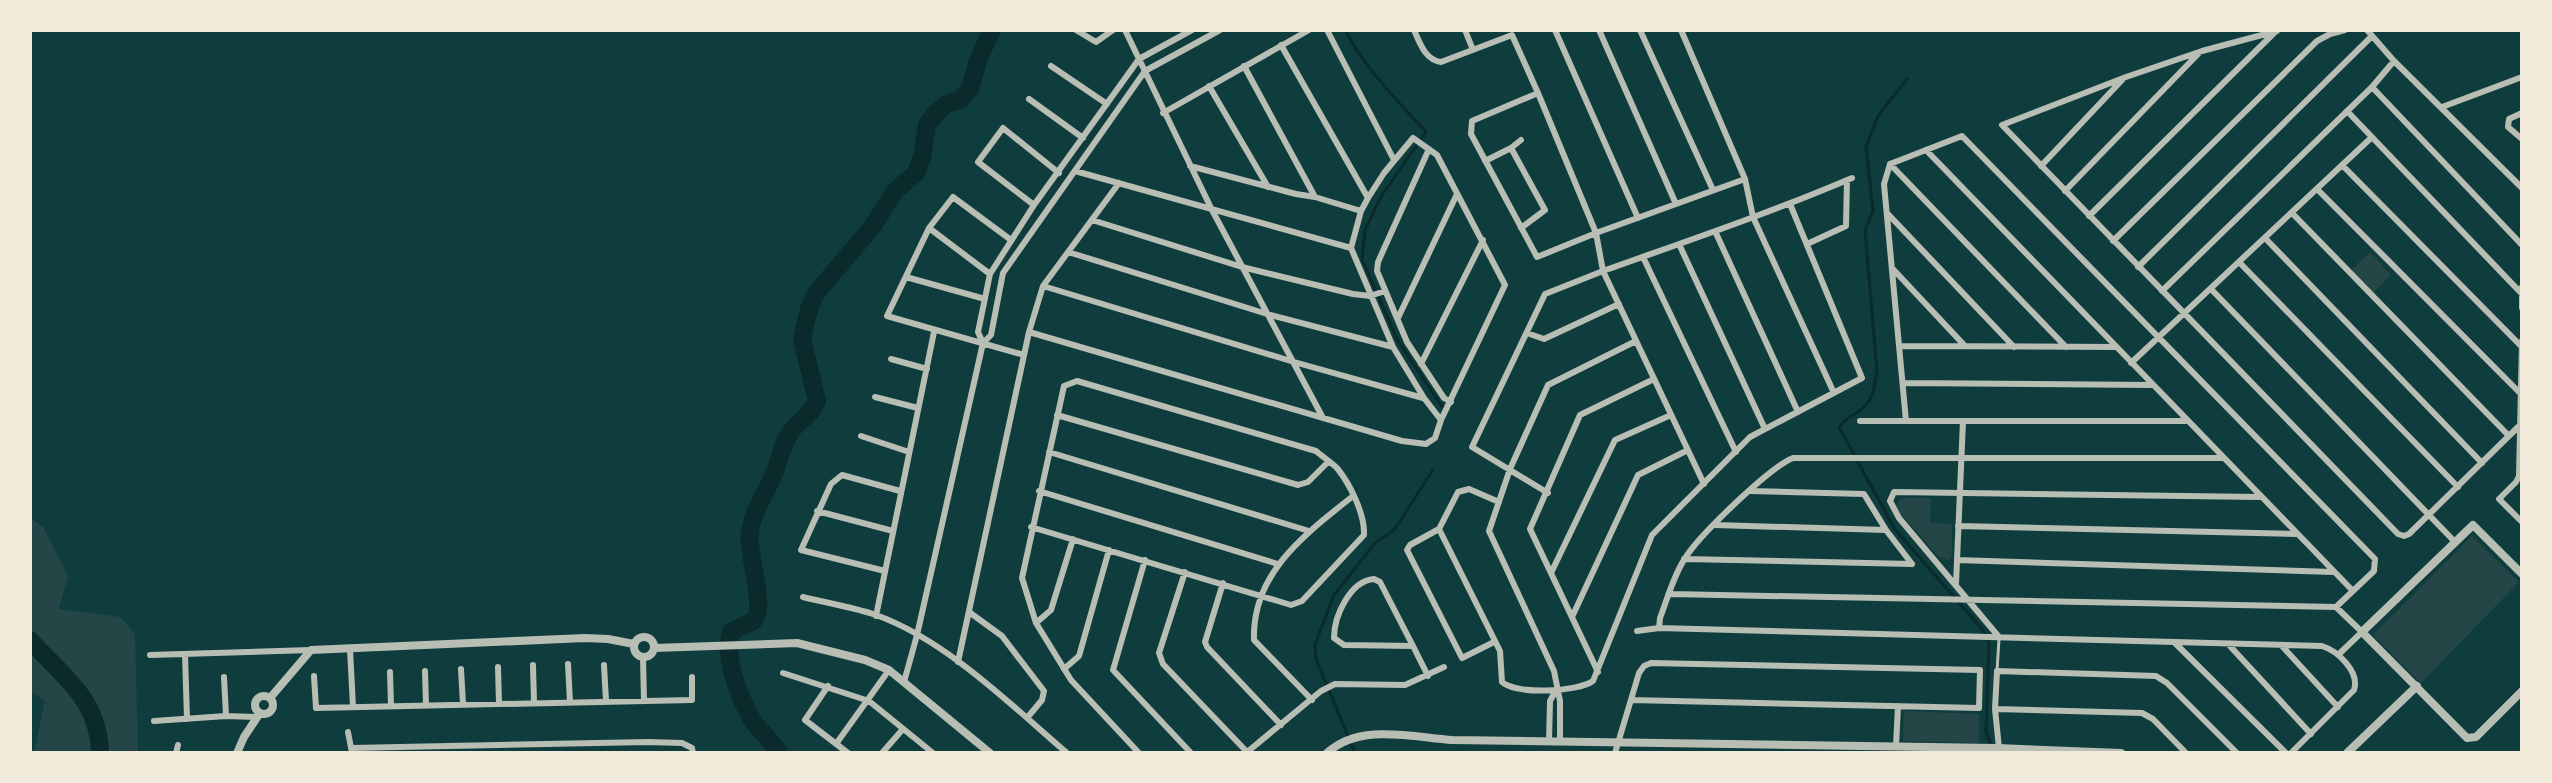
<svg xmlns="http://www.w3.org/2000/svg" width="2552" height="783" font-family="Overpass,sans-serif">
	<style>
		.green { fill: #244646 }
		.lines { fill: none; stroke-linecap: round; stroke-linejoin: round }
		.stream { stroke: #0a2a2b; stroke-width: 3 }
		.river { stroke: #0a2a2b; stroke-width: 18 }
		.service { stroke: #b8beb3; stroke-width: 3 }
		.minor { stroke: #b8beb3; stroke-width: 6 }
		.tertiary { stroke: #b8beb3; stroke-width: 8 }
	</style>
	<rect width="100%" height="100%" fill="#0f3d3e"/>
	<path class="green" d="M2370,252L2391,275L2373,293L2351,270Z
		M1901,498H1931L1930,523L1952,524V556L1949,560L1939,557L1900,513L1896,506Z
		M30,518L43,527L68,576L59,609L120,617L135,634L138,753H34L45,701L30,691Z
		M2472,536L2519,582L2421,683L2373,635Z
		M1904,711L1979,714V743L1903,741Z"/>
	<g class="lines">
		<path class="stream" d="M1345,30C1365,69 1397,100 1426,132L1382,195L1365,230L1362,259L1397,339L1442,407
			M1907,79L1878,116L1866,147L1873,211L1865,230L1877,371C1875,383 1874,398 1864,407C1856,415 1846,417 1839,427L1894,528L1982,629L1989,643L1986,732L1990,742L1989,753
			M1355,753L1316,659L1315,645L1334,595L1375,543L1394,530L1433,470"/>
		<path class="river" d="M30,640C63,677 99,699 100,753
			M779,753C772,740 759,731 751,718C739,696 723,656 731,632C738,627 747,625 753,621C768,608 746,554 750,531C753,510 766,494 774,474C780,459 782,442 793,429C801,419 812,414 817,401L802,339L809,309L816,293L873,226L895,191L916,173L922,157L927,125L936,113L947,104L961,99L970,89L978,60L992,30"/>
		<path class="service" d="M1997,671L1999,639"/>
		<path class="minor" d="M1076,30L1096,42L1113,30
			M1125,30L1212,210L1323,418
			M1327,30L1394,160
			M1414,30C1420,43 1425,60 1441,62L1512,35L1538,93
			M1465,30L1473,50
			M1555,30L1638,218
			M1599,30L1676,204
			M1640,30L1713,190
			M1681,30L1745,179
			M2367,30L2394,61L2522,188
			M2277,31L2202,51L2126,77L2002,125L2398,534L2404,536L2409,534L2518,427
			M1281,45L1368,198
			M1051,66L1107,104
			M1209,86L1268,187
			M2372,87L2522,245
			M1029,99L1083,138
			M2442,107L2522,77
			M2347,111L2522,294
			M1163,113L1309,30
			M2522,113L2509,119L2508,127L2522,139
			M1521,140L1511,148L1545,210L1521,228
			M1429,149L1378,262L1377,271L1407,342L1444,398L1451,402
			M1926,150L2353,591
			M1485,161L1511,148
			M1890,164L2066,347
			M2342,165L2522,347
			M1190,166L1296,194L1315,197L1244,66
			M2041,166L2123,79
			M1075,171L1351,248
			M2317,189L2520,393
			M2065,191L2199,53
			M1315,197L1361,211
			M1034,205L978,162L1003,128L1059,173
			M1887,213L2014,347
			M2292,213L2509,436
			M2089,216L2275,32
			M1092,220L1242,267L1353,294L1370,296L1385,291
			M929,228L990,274
			M1715,231L1798,412
			M2265,238L2482,463
			M1011,240L953,197L929,228L887,316L1024,355
			M2113,241L2317,41L2330,34L2345,30
			M1679,244L1765,429
			M1807,244L1846,226L1847,180
			M1068,252L1267,314L1393,347
			M1643,257L1736,452
			M2239,262L2458,487
			M2138,267L2371,37
			M1892,268L1965,346
			M906,277L985,299
			M1043,286L1294,362L1423,398
			M2522,287V308
			M2211,289L2455,542
			M2162,291L2372,87L2394,61
			M1398,318L1457,194
			M1029,332L1402,441L1426,444L1435,438L1441,420L1505,285L1437,155L1413,138L1384,173L1368,198L1361,211L1351,248L1393,347L1424,398L1441,420
			M1527,333L1544,339L1619,304
			M2522,341L2519,476L2516,482L2499,499L2522,522
			M983,343L978,332L990,274L1034,205L1139,59L1192,30
			M1899,346L2116,347
			M891,359L927,369
			M2131,363L2372,137
			M1421,364L1483,240
			M1903,383L2152,385
			M1834,393L1753,217L1745,179L1596,233L1538,93L1472,121L1471,134L1537,257L1596,233L1603,271C1687,241 1770,213 1852,178
			M875,397L918,408
			M1057,415L1298,485L1308,482L1328,462
			M1860,421H2188
			M1906,421L1884,184L1890,164L1962,136L2375,559L2374,571L2336,607
			M861,436L909,452
			M1049,452L1309,531
			M1039,491L1278,564
			M1750,491L1864,494L1886,530L1912,564
			M1548,493L1472,447L1545,294L1603,271L1704,484
			M817,511L893,531
			M1715,525L1886,530
			M1958,526L2296,534
			M1031,527L1291,605L1302,601L1364,535C1365,514 1350,484 1337,468C1331,462 1323,457 1316,451L1077,381L1064,386L1022,578L1036,623L1071,680L1139,753
			M1439,529L1500,651L1502,682C1517,695 1577,692 1593,681L1652,535L1750,437L1862,378L1790,204
			M1684,559L1912,564
			M1145,560L1113,670L1191,753
			M1957,560L2333,572
			M885,571L801,550L831,484L842,475L900,491
			M1185,572L1159,653L1163,664L1248,753
			M1551,573L1615,440L1671,415
			M1374,579L1380,582L1413,646L1344,645L1334,638C1334,616 1350,581 1374,579Z
			M1223,583L1205,642L1207,647L1281,725
			M1956,584L1963,421
			M1670,594L2336,607
			M803,597C827,603 853,607 876,615C946,640 1011,705 1067,753
			M2336,607L2362,632L2338,655
			M969,612L1002,636L1044,691L1042,700L1027,718
			M876,616L934,332
			M1572,617L1638,475L1688,450
			M1036,623L1051,610L1073,539
			M1659,628L1660,618C1667,600 1673,577 1684,560C1697,537 1770,467 1793,458H2223
			M1637,631L1659,628L2322,646C2338,651 2360,672 2354,690L2291,753
			M1999,637L1899,518L1890,501L1894,492L2260,497
			M1494,642L1462,658L1407,550L1410,545L1439,529L1458,492L1469,489L1499,502
			M2175,643L2286,753
			M2229,645L2311,734
			M1413,646L1428,676
			M2282,646L2338,707
			M350,649L353,707
			M185,654L187,719
			M150,655L311,650
			M643,657L644,701
			M958,662L1029,332L1043,286L1119,183
			M568,664L570,702
			M533,665L534,703
			M604,665L606,701
			M498,667L499,703
			M461,669L463,704
			M1064,669L1079,656L1109,550
			M425,671L426,705
			M390,672L391,706
			M1598,672L1530,529L1580,415L1654,379
			M783,673L869,701L933,753
			M314,676L316,708L692,700V677
			M224,677L226,716
			M904,682L917,635L983,343L991,335L1003,273L1145,71L1220,30
			M828,686L805,720L848,753
			M1312,700L1254,640C1252,573 1304,535 1353,496
			M1995,709L2142,713L2153,719L2186,753
			M154,721L226,716L257,717
			M348,732L352,753
			M1549,741L1550,701L1556,690
			M1560,741V701L1554,671L1489,531L1510,469L1548,385L1636,341
			M836,744L889,670
			M1896,746L1898,706
			M351,748L648,742L682,743L692,748L693,753
			M176,753L178,745
			M882,753L903,729
			M1246,753L1321,691L1335,684L1405,685L1444,667
			M1615,753L1639,673L1644,666L1651,663L1980,670L1979,708L1631,700
			M1997,753L1999,748L1995,709L1997,671L2156,676L2167,683L2237,753"/>
		<path class="tertiary" d="M2522,574L2473,525L2362,632L2467,738L2476,737L2522,691
			M634 647a10 10 0 1 1 20 0a10 10 0 1 1-20 0Z
			M654,648L797,643L865,660L889,670L990,753
			M255 705a9 9 0 1 1 18 0a9 9 0 1 1-18 0Z
			M270,698L311,650L585,638L608,639L634,644
			M237,753L244,737L260,713
			M1327,753C1360,723 1411,737 1452,740L1997,748L2121,753
			M2347,753L2417,686"/>
	</g>
	<rect width="2552" height="783" fill="none" stroke="#f1e9da" stroke-width="64"/>
</svg>
